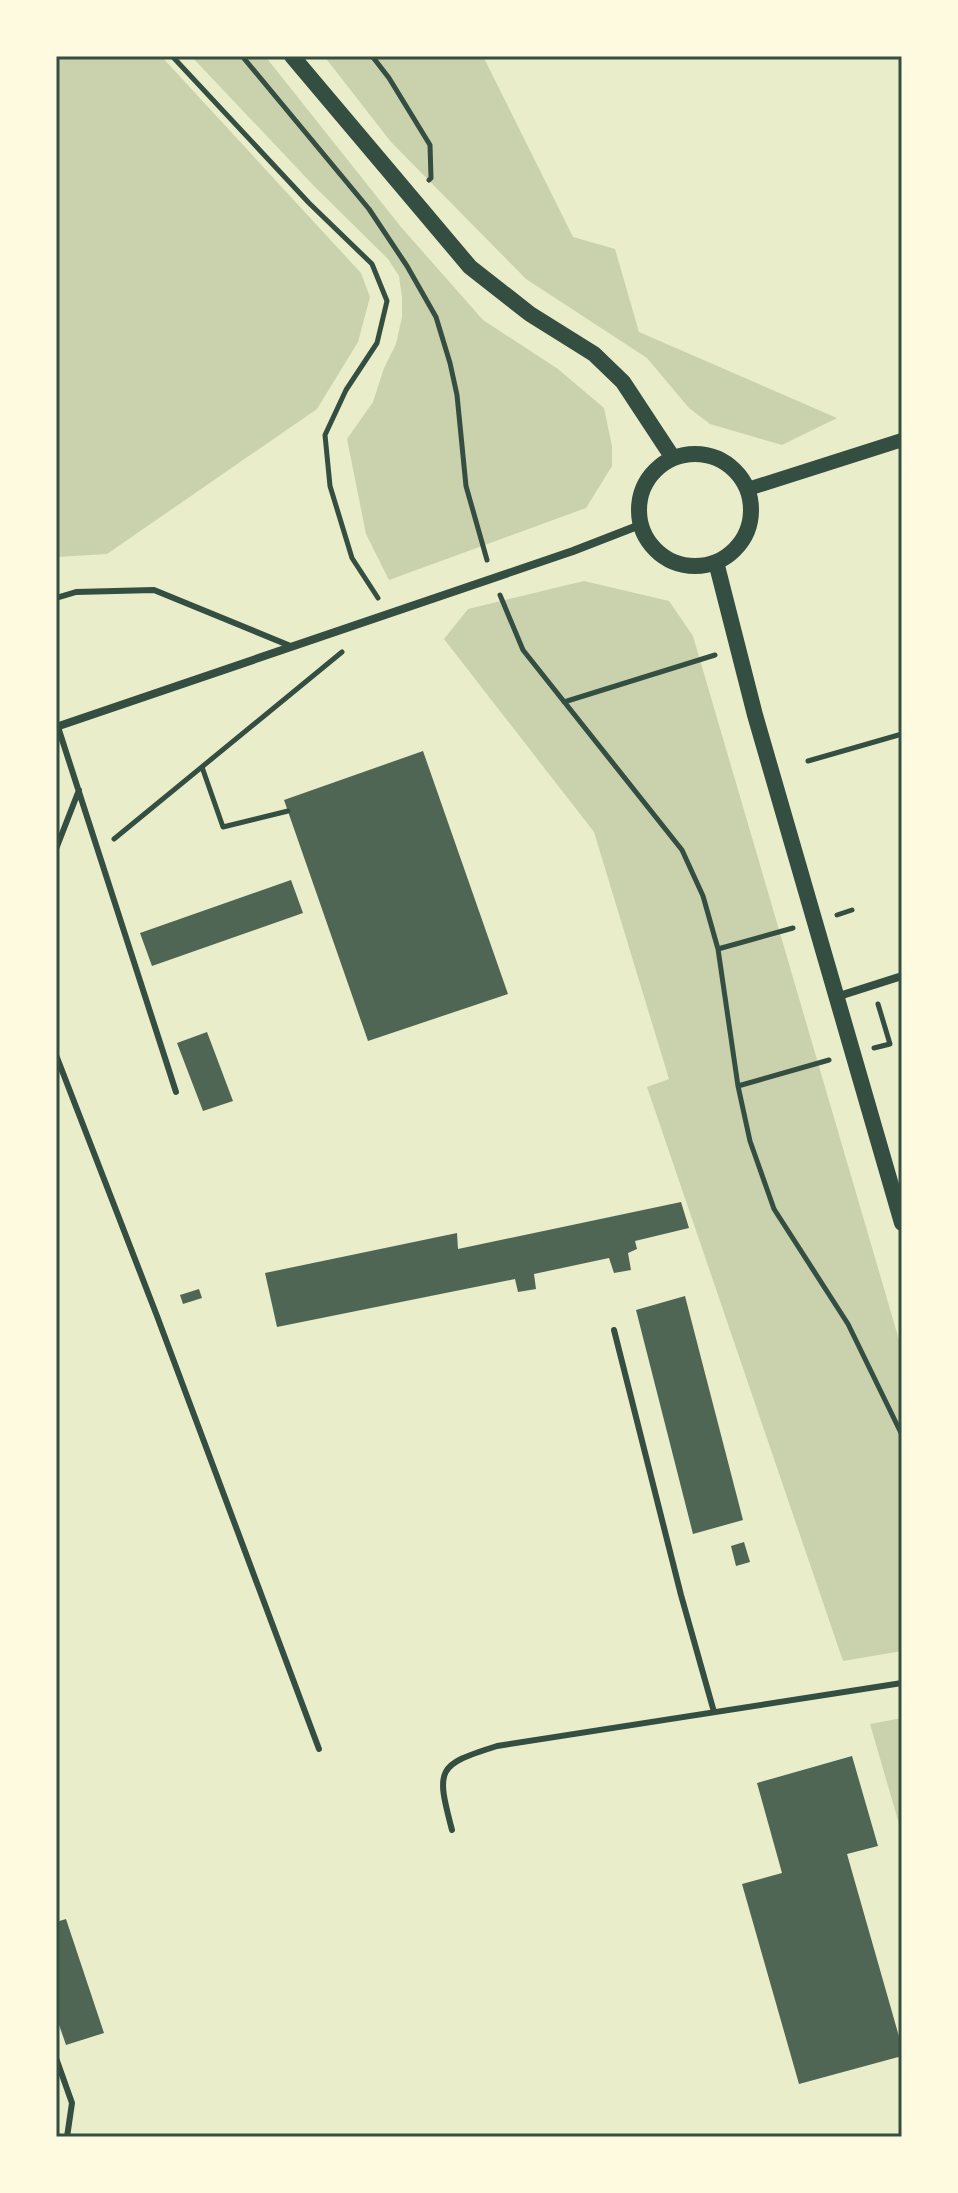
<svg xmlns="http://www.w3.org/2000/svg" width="958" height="2193" font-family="'Noto Sans',sans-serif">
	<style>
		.green { fill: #cad2ad }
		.building { fill: #4f6655 }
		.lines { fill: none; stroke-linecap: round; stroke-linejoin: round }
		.path { stroke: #344e41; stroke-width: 5 }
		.service { stroke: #344e41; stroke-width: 6 }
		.minor { stroke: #344e41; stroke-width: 8 }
		.tertiary { stroke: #344e41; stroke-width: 14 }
		.secondary { stroke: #344e41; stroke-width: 16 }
		.neatline { fill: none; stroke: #344e41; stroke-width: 3 }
	</style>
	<rect width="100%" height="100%" fill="#e9edc9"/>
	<path class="green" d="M56,56H161L361,273L370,297L358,342L317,409L107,554L56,557Z
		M191,56H265L401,227L483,320L558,369L604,408L612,446V466L586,508L389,580L366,534L347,439L373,402L384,368L396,344L402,317V298L399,276L388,259L314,186Z
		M324,56H483L573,237L615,249L639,332L837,418L782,445L710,424L689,408L647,358L526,279L391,142Z
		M584,581L669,601L693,636L902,1350V1651L843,1661L647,1087L669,1079L594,832L444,639L468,609Z
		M902,1718V1834L870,1724Z"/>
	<path class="building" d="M423,751L508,994L368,1041L284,800Z
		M291,880L303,913L152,966L140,933Z
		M207,1032L233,1101L203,1111L177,1043Z
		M681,1202L689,1228L635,1241L637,1249L628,1253L631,1270L614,1273L609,1258L534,1274L536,1289L518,1292L515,1279L277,1327L265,1273L457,1233L458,1249Z
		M199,1289L202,1298L183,1304L180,1295Z
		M685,1296L743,1520L693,1534L636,1310Z
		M744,1542L750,1562L736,1566L731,1546Z
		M852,1756L878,1846L847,1854L902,2047V2056L799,2084L742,1884L782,1873L757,1783Z
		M66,1919L104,2033L66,2045L56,2016V1922Z"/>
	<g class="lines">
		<path class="path" d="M172,56L309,203L372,264L387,301L377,343L346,390L325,435L330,486L352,558L378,598
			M242,56L369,209L407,266L436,317L450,363L457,395L466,486L487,560
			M372,56L389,78L430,145L431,178L429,180
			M500,595L523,650L682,850L703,896L718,949L738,1086L750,1141L774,1209L848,1324L902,1435
			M564,702L715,655
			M808,761L902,734
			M202,767L223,827L288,811
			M114,839L342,652
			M837,915L852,910
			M718,949L793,928
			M874,1048L890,1044L878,1004
			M738,1086L829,1060"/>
		<path class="service" d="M56,598L76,592L154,590L293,647
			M58,727L176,1092
			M56,849L79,790
			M56,1055L157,1316L319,1749
			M614,1330L681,1595L714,1712
			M452,1830C436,1769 436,1765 497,1746L902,1683
			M56,2058L72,2103L67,2137"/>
		<path class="minor" d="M56,727L573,551L640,525
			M836,997L902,976"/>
		<path class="tertiary" d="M748,489L902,440"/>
		<path class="secondary" d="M292,56L470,267L530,314L594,354L623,382L673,458
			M639 510a56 56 0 1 1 112 0a56 56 0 1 1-112 0Z
			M716,562L755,715L902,1223"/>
	</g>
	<rect width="958" height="2193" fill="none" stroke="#fefae0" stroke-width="116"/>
	<rect x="58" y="58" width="842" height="2077" class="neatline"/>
</svg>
